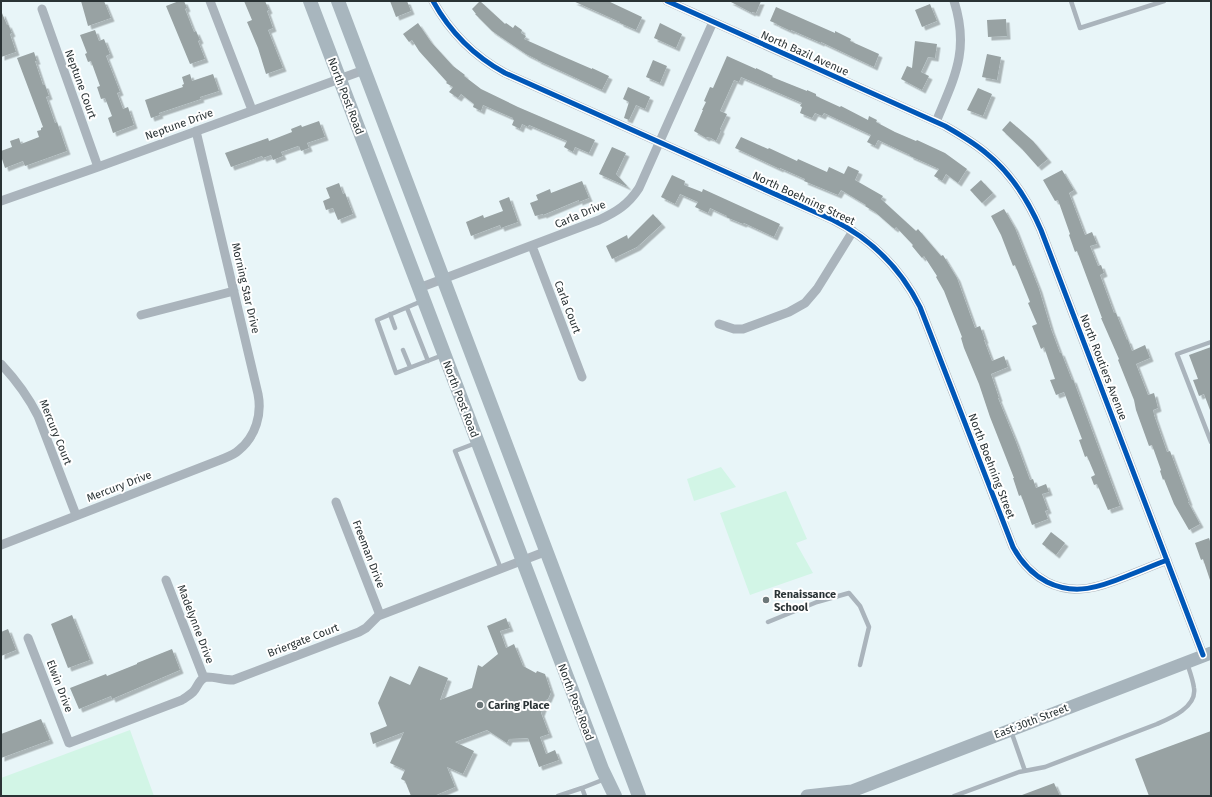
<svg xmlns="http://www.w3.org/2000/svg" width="1212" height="797" font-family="'Fira Sans',sans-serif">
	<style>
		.green { fill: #d2f5e6 }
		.building { fill: #98a2a3; filter: url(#shadow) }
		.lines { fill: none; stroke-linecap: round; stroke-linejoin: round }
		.service { stroke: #aab4bc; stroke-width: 4.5 }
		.minor { stroke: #aab4bc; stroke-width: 9 }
		.secondary { stroke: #a7b4bc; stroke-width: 13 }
		.primary { stroke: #a8b6be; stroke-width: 14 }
		.cycleway-casing { stroke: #fff; stroke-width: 8 }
		.cycleway { stroke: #0057b8; stroke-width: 5 }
		.poi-dot { fill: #6c7779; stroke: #fff; stroke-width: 1.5 }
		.labels { text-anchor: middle; stroke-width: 4; stroke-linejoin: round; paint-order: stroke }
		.street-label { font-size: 11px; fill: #2a3335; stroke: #fff }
		.poi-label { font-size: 11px; font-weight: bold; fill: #2a3335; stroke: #fff; text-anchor: start }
	</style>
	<defs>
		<filter id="shadow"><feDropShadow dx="3.5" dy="3.5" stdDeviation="0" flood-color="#0004"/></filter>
	</defs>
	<rect width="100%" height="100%" fill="#e8f5f8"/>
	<path class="green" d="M721,467L736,487L694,501L687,479Z
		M786,491L807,539L796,543L813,573L750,595L720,513Z
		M130,730L154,796H1V778Z"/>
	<path class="building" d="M81,1H104L111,18L88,26Z
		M179,1H184L187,8L185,9L194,32L196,31L200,40L198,41L205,59L190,64L166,6Z
		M244,1H265L269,10L267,11L273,28L268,30L283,68L266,74L258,48L247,22L252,20Z
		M390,1H407L411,11L396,17Z
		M480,1L505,24L506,23L513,28L515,25L522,30L521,33L526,36L524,39L562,56L592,69V68L609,76L602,90L537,60H538L526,54L492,31L475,14H476L472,9Z
		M573,1H608L642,17L636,30L620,23V22Z
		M729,1H761L756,13L752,12V13Z
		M930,4L937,21L922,27L915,10Z
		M776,7L835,33V31L851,39L850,41L879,54L874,67L821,42V43L791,30V31L776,24H777L770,21Z
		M1,13H2L7,25L8,24L12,33L10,34L16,52L1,57Z
		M1006,19L1007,36L988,37L987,20Z
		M418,23L431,42L453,66L465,75L464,76L481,89L518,107L595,140L589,153L575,147L573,152L564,147L567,141L529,125L528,127L522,124L520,129L512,125L514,120L512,119L513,118L483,105L481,111L473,107L474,104L461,94L458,98L449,92L453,87L446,83L447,82L419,51L412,40L409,42L403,34Z
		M660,23L682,34L676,48L654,38Z
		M95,30L99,41L104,39L110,54L106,56L120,92L117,93L123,109L128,107L134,125L113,133L108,118L112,116L105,98L101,99L97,87L100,86L91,61L88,62L85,54L87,53L80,35Z
		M915,41L937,44L935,58L928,57L921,72L929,76L922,90L901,79L907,66L912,68Z
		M34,52L37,61H35L43,85H45L49,96L46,97L55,123L57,122L67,151L25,166L23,161L5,168L1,156V151L12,147L10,141L19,138L21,144L39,137L37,131L41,130V128L43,127L17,58Z
		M987,54L1001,57L997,80L982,77Z
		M727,56L756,69V68L773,76L772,77L807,91V90L816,94V96L840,107L841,106L868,120L869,116L877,120L876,122L895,132L916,141L917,140L945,153L967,169L958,183L946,174L942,181L934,176L939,169L910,156V155L878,140L875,146L867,142L871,135L824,113L822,116L815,113L812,118L800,113L802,107L800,106L802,103L741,77L739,82L734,80L720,111L727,114L720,129L721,130L716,141L711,138L707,137L706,138L694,131L703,110H702L706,102L704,101L710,87L713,88Z
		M653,60L667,66L660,83L646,77Z
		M190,74L192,81L213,74L219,91L200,97L201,99L159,113L160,115L151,118L145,100L183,87L182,85L184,84L182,77Z
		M628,87L650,97L645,109L636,105L629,120L624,118L629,102L623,99Z
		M978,88L992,94L983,116L967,110Z
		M319,121L325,137L307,143L309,148L301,151L299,146H298L281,152L283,156L273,160L271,155L263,158L262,156L231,167L225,153L268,138L269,141L292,132L291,129L301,125L302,127Z
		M1010,121L1033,141L1048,159L1038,167L1022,149L1002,130Z
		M741,137L768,149L769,148L797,161L798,159L827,172L829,167L844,174L848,166L859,171L855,180L883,196L881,199L916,231L918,229L941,256L943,255L957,278L975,328L980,326L985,340H984L992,361L1004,356L1008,367L991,374L999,398H998L1016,442L1030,480L1033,479L1036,488L1046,484L1049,492L1042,494L1048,510L1045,511L1048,519L1032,525L1021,495L1019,496L1013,478H1014L990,417L979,384L964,348L961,338L962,337L944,291L936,277L937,276L924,256L922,258L912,246L913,245L896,227L895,229L892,227L875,212L865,206L866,205L841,190L838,195L804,181L805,179L780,168V169L735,148Z
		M612,147L626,153L616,174L628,187L599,174Z
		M1062,170L1074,190L1069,193L1085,235L1092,232L1097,244L1090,246L1098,266L1101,265L1104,273L1100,275L1114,313H1116L1127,340H1128L1132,351L1145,345L1150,358L1136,364L1148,395L1154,393L1158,408L1153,410L1154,414V415L1167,452L1170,451L1189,502H1188L1200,524L1189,530L1174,504L1164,479L1163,480L1160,471L1161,470L1152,445L1149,446L1136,410L1134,400L1118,360L1119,359L1101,318H1102L1077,251L1075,252L1069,235L1070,234L1058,200L1055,201L1043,180Z
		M672,175L685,181L684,185L702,192L703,189L780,224L774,237L744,223L743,224L726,217L727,216L710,208L708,213L695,207L698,202L680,194L675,204L661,197Z
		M981,180L993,193L982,203L970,190Z
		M582,181L589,198L579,202V200L543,215V214L535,216L530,203L538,200L536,195L550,189L551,193Z
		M339,183L343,194L345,193L353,214L338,220L333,208L326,210L323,201L330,198L326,188Z
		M509,197L518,222L501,228L500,225L471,236L466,222L483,215L484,218L503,211L499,201Z
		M1004,209L1015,228L1039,289L1051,329L1060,353L1061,352L1072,380L1073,379L1120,506L1108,510L1097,484L1094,485L1091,477L1095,475L1087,456L1085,457L1079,440L1082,439L1064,392L1056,395L1050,380L1055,379L1044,347L1041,349L1032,326L1037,324L1028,303L1030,302L1015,265L1013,266L1001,235L991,216Z
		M653,214L662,224L637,247L612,259L606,246L627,235L628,239Z
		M1211,347V410H1210L1204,394L1199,396L1193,380L1198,379L1189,355Z
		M1051,532L1065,543L1056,555L1042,544Z
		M1209,538L1211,544V580H1210L1203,559L1201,560L1195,543Z
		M72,615L90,660L68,668L51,624Z
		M506,618L510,628L500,631L506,648L514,644L523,666L536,673L537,671L545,674L551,692L548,699L546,700L541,713L549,734L540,737L546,754L555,750L559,760L539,767L528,738L509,739L507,743L487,730L455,742L474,751L463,774L447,767L455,787L434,796H411L405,781L401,779L405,770L390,763L404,732L373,744L370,733L387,726L378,703L390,676L410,685L419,666L448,678L440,700L472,688L478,665L482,667L498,654L487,626Z
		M8,629L16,650L1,656V632Z
		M172,649L180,670L112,699L111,696L79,709L70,688L106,674L107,676L137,664V663Z
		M41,719L50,740L1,758V734Z
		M1211,731V796H1149L1135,759Z
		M1054,783L1060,796H1022V795Z"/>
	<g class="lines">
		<path class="service" d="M1071,1L1080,28L1164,1
			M422,301L377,320L396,373L443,355
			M407,308L428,361
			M390,314L395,328
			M1211,342L1177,354L1211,442
			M403,350L410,367
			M476,443L455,451L501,569
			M768,622L817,602L849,593L860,606L869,627L860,665
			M1011,731L1025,771
			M558,796L582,788
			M585,796L582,788L605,779
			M954,796L1019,772L1045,767L1157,724C1171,718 1197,707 1194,688C1193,680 1190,672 1187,663"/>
		<path class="minor" d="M210,1L252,110
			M433,1C450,32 474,56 505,73L833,220C871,239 901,269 920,307L1013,547C1021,562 1032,574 1047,582C1075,596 1100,587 1127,576C1140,571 1154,565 1167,560
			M667,1L945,126C959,134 973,142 986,153C1011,173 1028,200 1041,230L1203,655
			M42,9L98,167
			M936,122C954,78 970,51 954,1
			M1,201L98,167L364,70
			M532,246L582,377
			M419,288L599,220C616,212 628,205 639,188L713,22
			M141,315L234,291
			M719,324L734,329H743L789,312L805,303L817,289L853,231
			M1,364C16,380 28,396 38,416L76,515
			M336,502L380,615
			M1,545L220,460C227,457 234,455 239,450C256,436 262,414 258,394L196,131
			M166,580L204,678
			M28,638L69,743L182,700C186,697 190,695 193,692C198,687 199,678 207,677C216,677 224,680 233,680L359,632L366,628L378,616L547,551"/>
		<path class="secondary" d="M807,796L852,791
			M844,796L852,791L1211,653"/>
		<path class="primary" d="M310,1L602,769L615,796
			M338,1L639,796"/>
		<g class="cycleway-casing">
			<path id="cycleway" d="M433,1C450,32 474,56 505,73L833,220C871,239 901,269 920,307L1013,547C1021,562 1032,574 1047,582C1075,596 1100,587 1127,576C1140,571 1154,565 1167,560
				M667,1L945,126C959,134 973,142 986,153C1011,173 1028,200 1041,230L1203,655"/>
		</g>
		<use href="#cycleway" class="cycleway"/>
	</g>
	<g class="poi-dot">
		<circle cx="766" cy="600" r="4"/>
		<circle cx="480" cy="705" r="4"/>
	</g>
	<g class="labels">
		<g class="street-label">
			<text transform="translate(805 53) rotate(24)" y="4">North Bazil Avenue</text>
			<text transform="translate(81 84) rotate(70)" y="4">Neptune Court</text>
			<text transform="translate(346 96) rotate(69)" y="4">North Post Road</text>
			<text transform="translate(179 124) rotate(-20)" y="4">Neptune Drive</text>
			<text transform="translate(804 198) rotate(25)" y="4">North Boehning Street</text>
			<text transform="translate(580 214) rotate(-23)" y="4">Carla Drive</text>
			<text transform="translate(246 288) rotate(77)" y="4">Morning Star Drive</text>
			<text transform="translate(568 307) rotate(69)" y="4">Carla Court</text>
			<text transform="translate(1104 367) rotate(69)" y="4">North Routiers Avenue</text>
			<text transform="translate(461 399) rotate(69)" y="4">North Post Road</text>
			<text transform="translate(56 432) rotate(68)" y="4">Mercury Court</text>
			<text transform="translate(992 466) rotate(69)" y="4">North Boehning Street</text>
			<text transform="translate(119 486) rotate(-21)" y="4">Mercury Drive</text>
			<text transform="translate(369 554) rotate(69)" y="4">Freeman Drive</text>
			<text transform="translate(196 624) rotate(69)" y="4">Madelynne Drive</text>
			<text transform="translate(303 640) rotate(-21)" y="4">Briergate Court</text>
			<text transform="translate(60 686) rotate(69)" y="4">Elwin Drive</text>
			<text transform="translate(576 702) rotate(69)" y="4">North Post Road</text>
			<text transform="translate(1031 721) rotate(-21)" y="4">East 30th Street</text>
		</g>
		<g class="poi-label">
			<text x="774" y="598">Renaissance<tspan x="774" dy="13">School</tspan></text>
			<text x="488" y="709">Caring Place</text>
		</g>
	</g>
	<rect width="1212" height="797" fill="none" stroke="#2a3335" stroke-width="4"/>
</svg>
